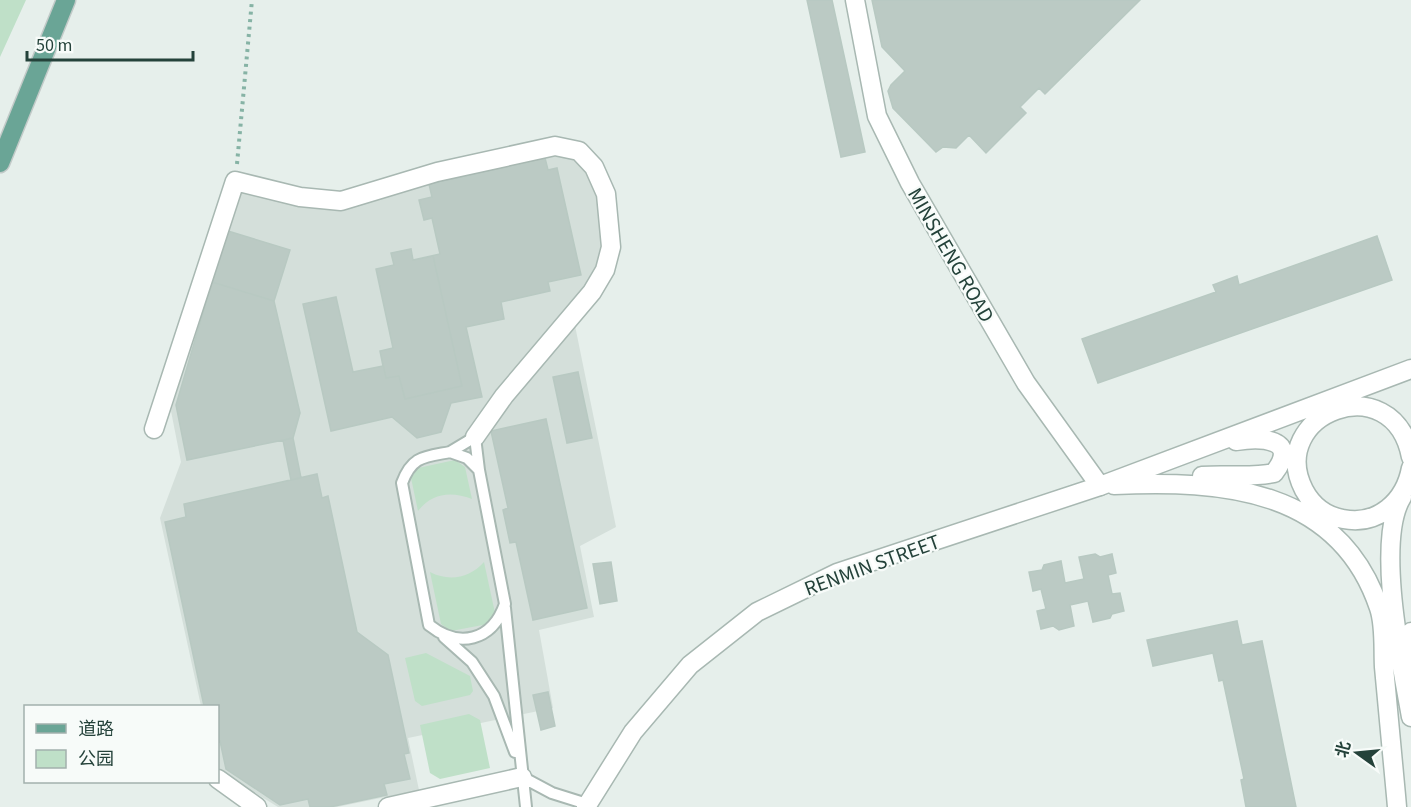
<svg xmlns="http://www.w3.org/2000/svg" width="1411" height="807" font-family="'Source Sans 3','Noto Sans SC',sans-serif">
	<style>
		.built { fill: #d4dfda }
		.green { fill: #bfe0c8 }
		.building { fill: #bbcac4; stroke: #b8c9c2; stroke-width: 1.5 }
		.lines { fill: none; stroke-linecap: round; stroke-linejoin: round }
		.service-casing { stroke: #a8b8b2; stroke-width: 14 }
		.minor-casing { stroke: #a8b8b2; stroke-width: 21 }
		.tertiary-casing { stroke: #a8b8b2; stroke-width: 21 }
		.primary-casing { stroke: #c2cac8; stroke-width: 21 }
		.path { stroke: #86b3a5; stroke-width: 4; stroke-dasharray: 3 4.5; stroke-linecap: butt }
		.service { stroke: #fff; stroke-width: 10 }
		.minor { stroke: #fff; stroke-width: 18 }
		.tertiary { stroke: #fff; stroke-width: 18 }
		.primary { stroke: #6aa596; stroke-width: 18 }
		.labels { text-anchor: middle; stroke-width: 4.5; stroke-linejoin: round; paint-order: stroke }
		.street-label { font-size: 21px; fill: #24423a; stroke: #f7fbf9 }
	</style>
	<rect width="100%" height="100%" fill="#e6efeb"/>
	<path class="built" d="M551,155L574,159L587,171L597,196L602,246L597,267L571,306L616,527L580,546L594,617L539,630L553,708L408,738L419,790L337,807H278L218,770V706H201L160,518L181,462L171,411L237,191L299,206L341,210L427,182Z"/>
	<path class="green" d="M0,0H26L0,57Z
		M455,460L465,467L472,499C451,491 432,493 418,511L411,478L418,468Z
		M484,562L495,613L488,624L451,631L441,624L430,572C449,582 470,578 484,562Z
		M426,653L470,676L473,691L470,695L422,706L415,701L405,658Z
		M469,714L480,720L490,768L440,779L430,773L420,725Z"/>
	<path class="building" d="M807,0H832L865,152L841,157Z
		M872,0H1140L1045,94L1039,88L1020,107L1026,113L986,153L969,135L956,148L943,147L936,152L893,108L888,91L891,85L905,71L882,47Z
		M545,158L548,170L557,168L581,275L548,282L550,291L501,302L504,319L466,327L482,397L451,403L441,432L417,438L392,417L331,431L303,304L336,297L353,372L383,366L380,351L393,348L376,269L394,265L391,253L411,249L413,260L440,254L432,218L424,220L419,200L432,197L429,184Z
		M228,231L290,250L274,301L212,282Z
		M1377,236L1392,280L1098,383L1082,339L1216,292L1213,285L1237,276L1239,285Z
		M411,249L413,260L433,256L462,386L405,399L399,376L386,378L380,351L393,348L376,269L394,265L391,253Z
		M212,282L274,301L300,413L293,438L187,460L176,405Z
		M578,372L592,438L567,443L553,377Z
		M546,419L587,608L533,620L516,542L510,543L503,510L508,508L491,431Z
		M293,438L301,478L291,480L283,440Z
		M317,474L322,498L328,496L357,632L388,655L409,753L404,754L410,779L384,784L387,795L330,807H310L308,799L280,805L226,769L220,741L218,742V706H204L165,522L186,517L184,504Z
		M1095,554L1100,557L1112,554L1116,573L1108,575L1112,594L1120,593L1124,611L1112,614L1110,618L1093,622L1088,601L1070,605L1074,626L1059,630L1053,626L1041,629L1037,611L1046,609L1041,589L1033,591L1029,572L1042,570L1044,565L1061,561L1065,583L1084,579L1079,557Z
		M611,562L617,601L600,604L593,564Z
		M1237,621L1242,645L1262,641L1296,807H1246L1241,780L1244,779L1223,680L1219,681L1213,653L1153,666L1147,640Z
		M548,692L555,726L541,730L533,695Z"/>
	<g class="lines">
		<g class="service-casing">
			<path id="service" d="M450,452L467,458L479,470L505,604C492,641 459,649 429,625L402,483C412,456 424,457 450,452Z
				M450,452L475,437L479,470
				M505,608L526,807
				M444,637L472,662L494,696L515,752
				M522,777L552,793L587,804"/>
		</g>
		<g class="minor-casing">
			<path id="minor" d="M855,0L877,116L910,183L1026,383L1100,486
				M154,429L235,181L300,197L341,201L437,172L555,146L579,151L594,167L606,194L611,247L605,270L592,292L504,396L475,437
				M218,779L257,807
				M388,807L522,777"/>
		</g>
		<g class="tertiary-casing">
			<path id="tertiary" d="M1411,457C1393,364 1265,414 1304,490C1312,505 1326,516 1343,519C1378,526 1405,501 1411,468
				M1202,476C1226,474 1251,478 1274,473C1301,438 1260,437 1236,441
				M1114,485C1221,480 1339,488 1379,608C1385,625 1383,648 1384,667C1388,713 1393,760 1397,807
				M1402,497C1375,541 1402,666 1411,717
				M1410,662L1411,632
				M586,807L633,732L690,665L757,612L837,573L1100,486L1411,369"/>
		</g>
		<g class="primary-casing">
			<path id="primary" d="M0,163L66,0"/>
		</g>
		<path class="path" d="M237,164L252,0"/>
		<use href="#service" class="service"/>
		<use href="#minor" class="minor"/>
		<use href="#tertiary" class="tertiary"/>
		<use href="#primary" class="primary"/>
	</g>
	<g class="labels">
		<g class="street-label">
			<text transform="translate(951 255) rotate(60)" y="7">MINSHENG ROAD</text>
			<text transform="translate(872 565) rotate(-20)" y="7">RENMIN STREET</text>
		</g>
	</g>
	<rect x="24" y="705" width="195" height="78" fill="#f7fbf9" stroke="#a3b1ad" stroke-width="1.5"/>
	<rect x="36" y="724" width="30" height="9" fill="#6aa596" stroke="#a3b1ad" stroke-width="1.5"/>
	<text x="78" y="735" font-size="18" fill="#24423a">道路</text>
	<rect x="36" y="750" width="30" height="18" fill="#bfe0c8" stroke="#a3b1ad" stroke-width="1.5"/>
	<text x="78" y="765" font-size="18" fill="#24423a">公园</text>
	<g transform="translate(1357 753) rotate(285)" stroke="#f7fbf9" stroke-width="4.5" paint-order="stroke">
	<path d="M0-4.5L10 22L0 15L-10 22Z" fill="#24423a"/>
	<text y="-9" font-size="16" font-weight="bold" text-anchor="middle" fill="#24423a">北</text>
	</g>
	<path d="M27 51v9h166v-9" fill="none" stroke="#24423a" stroke-width="3"/>
	<text x="36" y="51" font-size="18" fill="#24423a" stroke="#f7fbf9" stroke-width="4.5" paint-order="stroke">50 m</text>
</svg>
